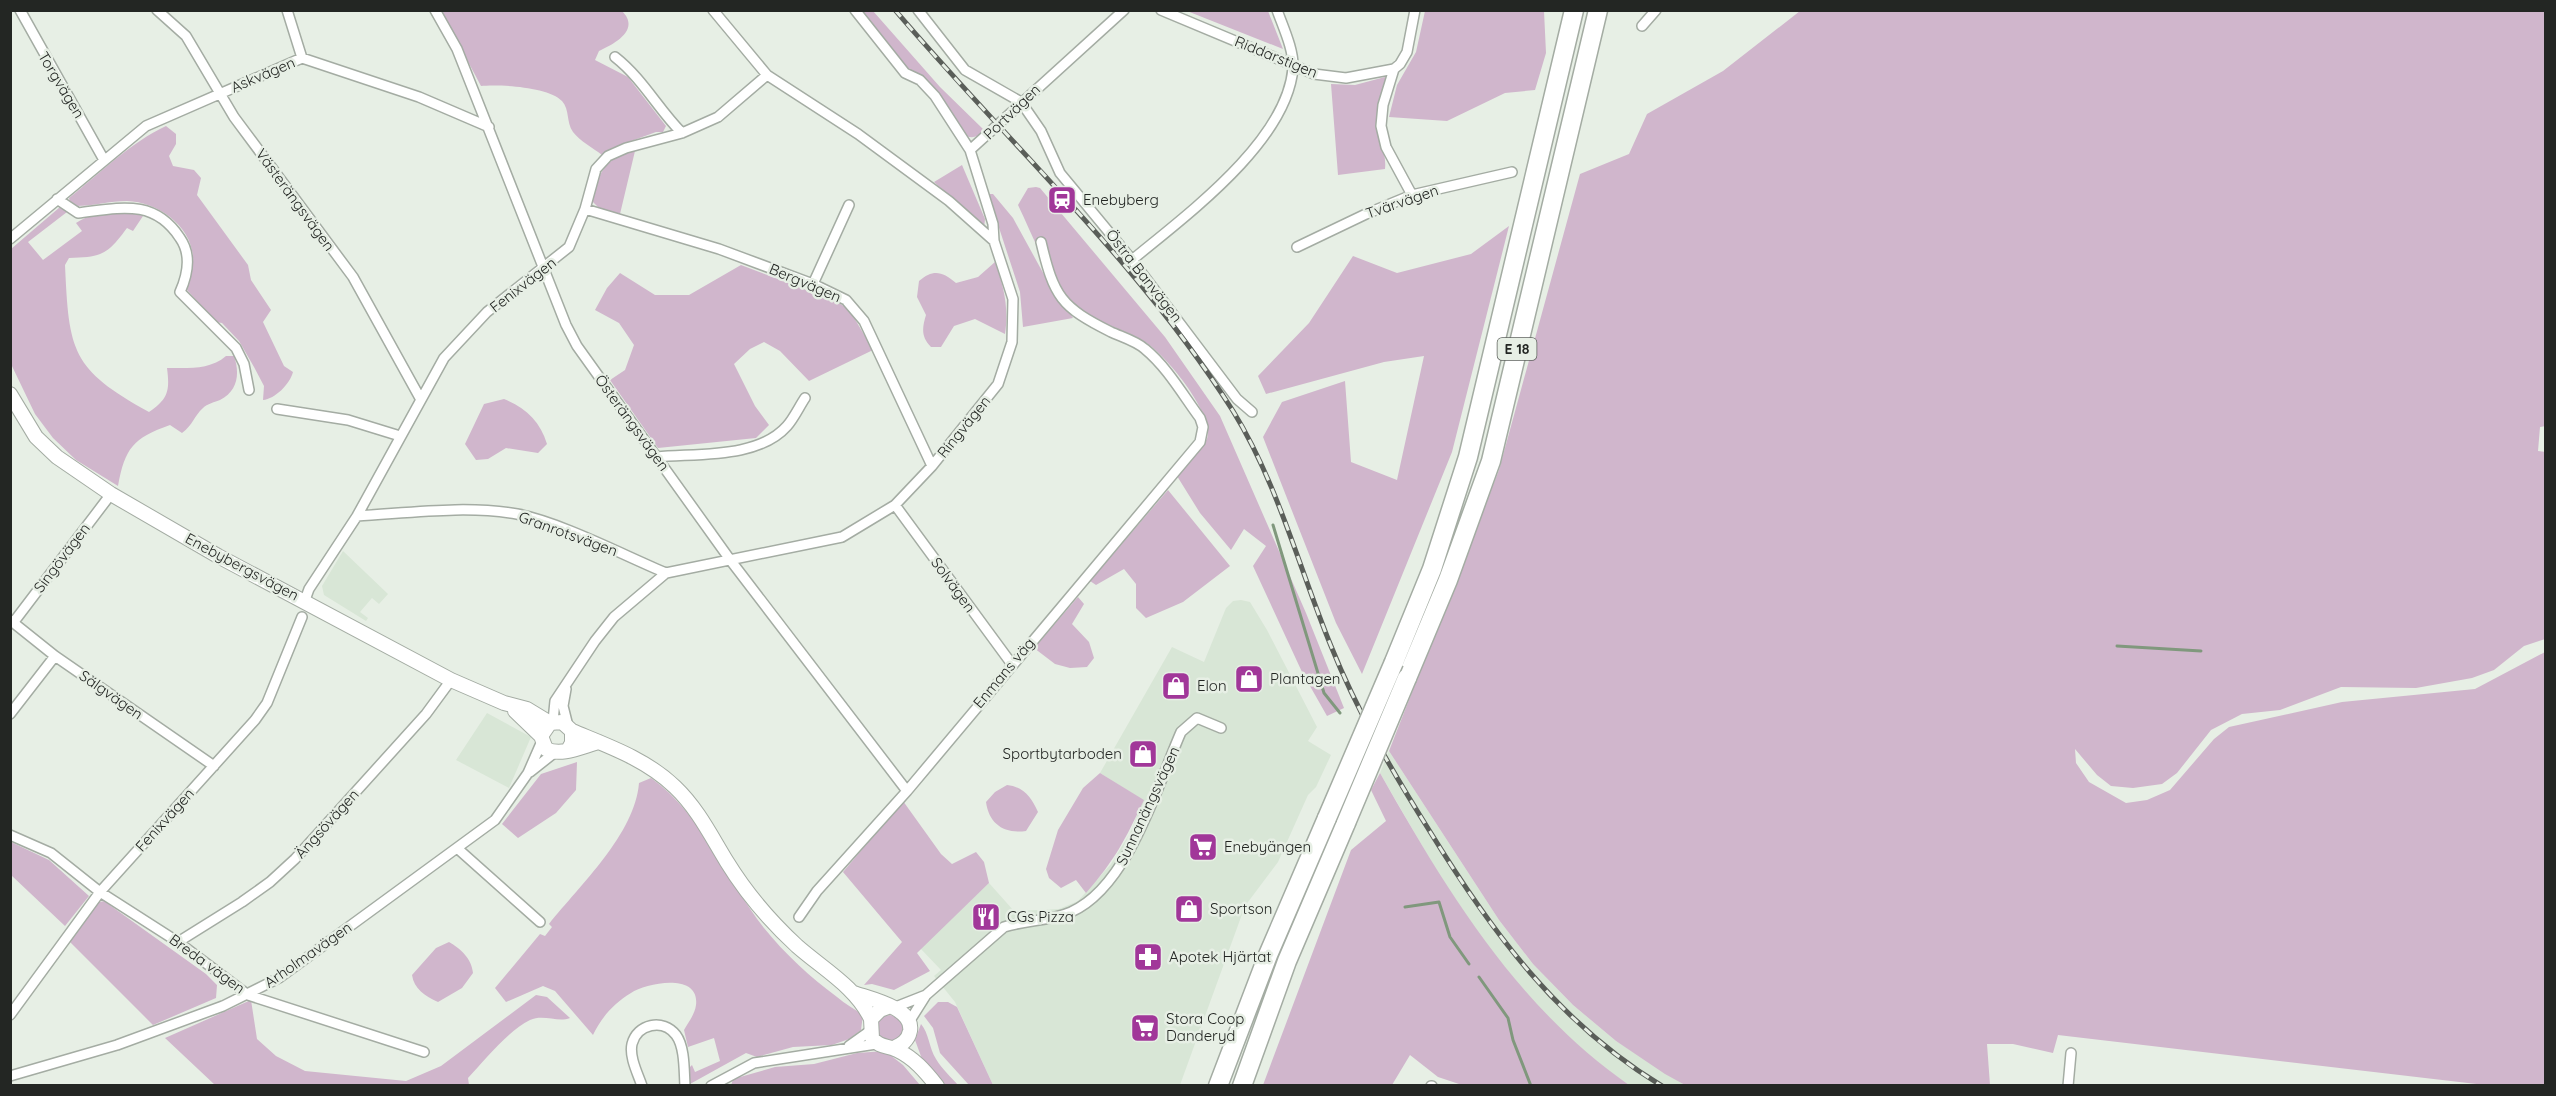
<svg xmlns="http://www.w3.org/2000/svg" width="2556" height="1096" font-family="Quicksand,sans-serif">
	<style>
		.built { fill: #d8e6d6 }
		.green { fill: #d0b6cc }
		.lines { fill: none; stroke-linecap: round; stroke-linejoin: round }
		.stream { stroke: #80987d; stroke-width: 3 }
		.street-casing { stroke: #a4aca3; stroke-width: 12 }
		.secondary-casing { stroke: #a4aca3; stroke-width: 16 }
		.highway-casing { stroke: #a4aca3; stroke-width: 21 }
		.street { stroke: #fff; stroke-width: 9 }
		.secondary { stroke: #fff; stroke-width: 14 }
		.highway { stroke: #fff; stroke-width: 18 }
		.rail-casing { stroke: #5a5e59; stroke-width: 5 }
		.rail { stroke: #e7efe5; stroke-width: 3; stroke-dasharray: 9; stroke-linecap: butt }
		.highway-bridge-casing { stroke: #a4aca3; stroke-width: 21; stroke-linecap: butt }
		.highway-bridge { stroke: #fff; stroke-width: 18 }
		.labels { text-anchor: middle; stroke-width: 5; stroke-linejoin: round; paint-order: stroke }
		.shield { fill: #e7efe5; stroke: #5e625d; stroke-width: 1.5 }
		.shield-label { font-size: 14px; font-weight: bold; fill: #232623 }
		.street-label { font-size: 15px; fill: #232623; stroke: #e7efe5 }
		.poi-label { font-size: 15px; fill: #232623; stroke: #e7efe5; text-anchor: start }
	</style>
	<rect width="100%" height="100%" fill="#e7efe5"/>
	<path class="built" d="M343,551L388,594L379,604L372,598L360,612L368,618L366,621L324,595L322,586Z
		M1241,600L1250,602L1267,630L1317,727L1308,741L1331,755L1316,787L1308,795L1278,862L1245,906L1180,1085H993L955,1002L934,976L941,970L920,948L989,883L1014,911L1059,909L1078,901L1111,864L1130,833L1143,800L1100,773L1172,647L1204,662L1226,608L1233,601Z
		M487,713L531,737L509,788L456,760Z
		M1389,751L1499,920L1533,964L1573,1005L1616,1041L1685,1085H1629L1600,1065L1555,1025L1515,981L1479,936L1446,887L1380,773Z"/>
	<path class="green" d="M441,11H622C641,30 614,44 599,51L595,60L628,77L666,126L663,132H656L612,148L602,155C593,148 580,141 573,132C566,122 570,110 562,101C549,87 499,84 481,86Z
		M862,11H873L940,87L984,130C973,143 964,136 953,127Z
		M1187,11H1268L1283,49Z
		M1425,11H1544L1546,53L1535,90L1505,93L1447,121L1389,117L1397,85L1416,52Z
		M1800,11H2545L2546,426L2540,427L2538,451L2546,452L2545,639L2524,646L2494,670L2472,678L2416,688L2341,687L2280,710L2242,714L2211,730L2177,773L2162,784L2133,788L2111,786L2097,775L2075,749L2076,763L2089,782L2126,803L2147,800L2170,790L2214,739L2229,727L2342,702L2475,689L2545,652V1085H2485L2058,1035L2053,1053L2013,1044H1987L1990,1085H1685L1665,1074L1616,1041L1573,1005L1533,964L1499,920L1389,751L1499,470L1580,174L1629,154L1647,114L1723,71Z
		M1385,77L1387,81C1384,94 1378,110 1377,123C1376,141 1387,149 1385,169L1338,175L1331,84L1355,85Z
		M166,126L176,134V144L169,156L173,166L194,170L201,178L197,195L248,265L251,280L271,310L263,322L284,366L293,372C290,384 275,399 263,400L264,386L254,367L239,341L222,323L216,322L187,290C189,280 194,267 193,257C191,225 157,202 127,201C110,201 93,206 76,206L70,203L69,198C99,174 131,142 166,126Z
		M635,151L620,214L602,211L591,200C598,175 606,155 635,151Z
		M962,165L985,219L984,228L934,182Z
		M1036,187L1040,188L1165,337L1220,416L1306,613L1344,708L1327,716L1302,672L1253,566L1266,546L1244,529L1231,550L1200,513L1177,476L1207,439C1215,414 1164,352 1142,340C1121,328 1096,323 1077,307C1051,285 1033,236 1018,205L1028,188Z
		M988,194H993L1013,218L1053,291L1073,318L1023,327L1020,292Z
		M60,207L67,212L28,242L43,260L82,231L76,223C93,211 124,210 143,216L133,231L127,228C107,255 102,257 69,258L65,265C69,351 71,369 149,412C168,399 170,391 167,368C188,368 210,370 226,356H234C240,373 238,391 220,400C215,402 207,404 203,408C194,416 193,425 182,433L170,425C133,438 125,448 118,486L76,460L53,438L35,414L11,364V249Z
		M1509,226L1452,452L1362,674L1336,623L1263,437L1282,402L1345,381L1351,462L1397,480L1424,356L1384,362L1266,394L1258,376L1309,323L1353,256L1397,273L1471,254Z
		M995,262C1004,287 1009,308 1005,334L975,319L954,326L941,347H931C921,337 922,328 926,315L917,297L919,281C933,269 942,271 956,283L978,277Z
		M741,265L835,301L849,309L873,350L809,381L780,351L764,342L750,349L734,364L755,406L769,425L756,438L658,448L610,380L625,370L634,345L619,323L595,310L607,288L620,273L655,295H689Z
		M504,399C526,408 540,421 547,444L538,453L506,448L488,459L476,460L465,444L484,404Z
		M1168,490L1230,566L1183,602L1146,618L1136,608V584L1124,569L1096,585L1090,581Z
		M1078,597L1084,604L1072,624L1089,642L1094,658L1087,667L1070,668L1055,664L1034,648Z
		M577,762L576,790L556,813L518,838L502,824L541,774Z
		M1100,773L1144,800C1125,840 1115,860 1086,893L1076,880L1061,888L1049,878L1046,869L1058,830L1083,788Z
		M1380,773C1447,891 1516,1006 1629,1085H1462L1438,1077L1410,1055L1392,1085H1263L1351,850L1386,821L1371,790Z
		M651,778C703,815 726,879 764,928C784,953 811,978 837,997C845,1004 855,1009 863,1015L861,1030L849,1039L832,1045L793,1047L757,1057L746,1053L690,1084L688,1069L692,1065L695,1072L720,1061L714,1038L688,1047L684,1030C688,1023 695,1014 696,1005C700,972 646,983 631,993C614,1003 601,1018 593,1035L555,991L543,986L506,1002L495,988L540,934L545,936L552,927L549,924C580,885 635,834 639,783Z
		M1007,785C1024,787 1031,797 1038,812L1026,831C1004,834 989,824 986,802L995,792Z
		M903,801L941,854L952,864L976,852L984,862L989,883L917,953L930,971L894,990L872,984L864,985L902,942L843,872Z
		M11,842L49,860L89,896L65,926L11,875Z
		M104,901L206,974L217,985L216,998L153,1025L69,941L96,903Z
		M449,942C460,948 472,959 473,973L462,988L438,1002C425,996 414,989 412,975L436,948Z
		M536,995L547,997L570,1018C558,1023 544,1014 530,1020C508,1031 485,1060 468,1078L469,1085H215L165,1038L251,1000L257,1039L276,1056L305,1071L406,1081L441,1066Z
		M938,1002H948L957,1007L993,1085H969L940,1053L933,1028L924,1016Z
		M877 1028a13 13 0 1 1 26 0a13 13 0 1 1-26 0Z
		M921,1024C929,1033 929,1048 936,1059C942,1069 951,1077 958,1085H945L922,1059L915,1040Z
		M885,1051L903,1065L920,1085L731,1086L733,1079L775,1067L814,1064L857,1053Z"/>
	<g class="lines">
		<path class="stream" d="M1273,525L1324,693L1340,713
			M2117,646L2201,651
			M1405,907L1439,902L1450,937L1469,964
			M1479,977L1508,1018L1513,1040L1531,1086"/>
		<g class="street-casing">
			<path id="street" d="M20,10L104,160
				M157,10L186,36L234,117L353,277L420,398
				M287,10L302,58
				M435,10L457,49L566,325L577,346L731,561L907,791
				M855,10L905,73L920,80L935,96L970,150
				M918,10L965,70L1021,102L1041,131L1060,173L1132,260L1237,399L1252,412
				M1161,10L1314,74L1346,78L1394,69
				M1642,26L1656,10
				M615,57C643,79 658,109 682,133
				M1412,195L1386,147L1381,126L1383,105L1394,69L1400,64L1407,52L1415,10
				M57,199L78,213C119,208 154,198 180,238C192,255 188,274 180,292L236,348L244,364L249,390
				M585,209L719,249L813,284L846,300L864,321L932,466
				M10,239L146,126L302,58L419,97L489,127
				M994,241L993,224L970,150L1124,10
				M1297,247L1366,214L1412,195L1512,172
				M1132,260C1185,216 1287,142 1293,68C1294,50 1283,27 1277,10
				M813,284L849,205
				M277,409L348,420L400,436
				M657,457C696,453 758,459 787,426C794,418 799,407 805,398
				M895,505L1011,663
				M357,516C409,513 466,505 517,514C562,523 623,555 666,573
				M305,600L309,589L357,516L444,358L487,312L569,247L585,209L596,169L608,156L626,148L682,133L718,117L767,75
				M10,620L55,656L214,766
				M13,623L111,494
				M566,689L563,706L568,726
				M10,714L55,656
				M553,721L555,701L595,641L614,617L666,573L842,537L895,505L932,466L998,384L1012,342L1013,299L994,241L949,201L858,134L767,75L713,10
				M530,772L554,753
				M10,835L51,853L100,892L178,942L248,995L424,1052
				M457,848L540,922
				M799,917L817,891L907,791L1200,442L1203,427L1200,418C1183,395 1167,367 1145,349C1136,341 1122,337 1111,332C1061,307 1054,297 1041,242
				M178,942L242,902L270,882L295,859L426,714L451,680
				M893,1008L926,995L1004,927C1026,920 1051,921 1071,912C1128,887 1157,787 1181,732L1197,718L1221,728
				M10,1015L100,892L255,720L267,703L302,617
				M909,1022L926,995
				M849,1046L870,1031
				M10,1076L117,1045L223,1006L279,978L495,820L528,773L542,741
				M642,1086C638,1074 629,1057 632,1044C637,1024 663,1018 676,1035C685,1047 684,1071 685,1086
				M711,1086L754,1063L876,1044
				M1431,1086H1432
				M2068,1086L2071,1053"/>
		</g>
		<g class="secondary-casing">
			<path id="secondary" d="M10,394L36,437L57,457L111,494L218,556L451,680L504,703L527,709L550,723
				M515,711L541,736
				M572,731C608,746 646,759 675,787C698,809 711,836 727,862C746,893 770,921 797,946C823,969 856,987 871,1019
				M568,750L572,743V731L562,722L550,723L541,736L546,749C561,757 583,746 599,742
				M854,993C871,999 914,1008 910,1031C908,1041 902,1044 894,1048
				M888,1007L880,1010L871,1019L872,1038C880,1048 887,1045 897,1050C914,1058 925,1071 937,1086"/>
		</g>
		<g class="highway-casing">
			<path id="highway" d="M1394,662L1432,569L1468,457L1574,10
				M1407,678L1448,580L1491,461L1598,10
				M1218,1086L1268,955L1327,818
				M1242,1086L1287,961L1346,823"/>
		</g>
		<use href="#street" class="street"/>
		<use href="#secondary" class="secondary"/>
		<use href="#highway" class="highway"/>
		<g class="rail-casing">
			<path id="rail" d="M895,10C1008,143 1140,263 1233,411C1278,484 1299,568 1331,646C1357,711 1392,771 1429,830C1491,931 1558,1023 1662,1086"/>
		</g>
		<use href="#rail" class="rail"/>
		<g class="highway-bridge-casing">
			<path id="highway-bridge" d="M1327,818L1394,662
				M1346,823L1407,678"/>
		</g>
		<use href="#highway-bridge" class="highway-bridge"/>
	</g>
	<defs>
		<g id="station-square" transform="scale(1.5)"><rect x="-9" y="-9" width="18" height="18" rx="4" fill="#a13799" stroke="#e7efe5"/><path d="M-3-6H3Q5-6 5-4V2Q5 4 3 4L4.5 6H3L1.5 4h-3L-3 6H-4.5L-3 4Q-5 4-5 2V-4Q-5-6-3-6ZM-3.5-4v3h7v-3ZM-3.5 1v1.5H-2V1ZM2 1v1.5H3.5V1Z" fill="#fff"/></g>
		<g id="shop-square" transform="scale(1.5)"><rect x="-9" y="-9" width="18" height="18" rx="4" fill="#a13799" stroke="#e7efe5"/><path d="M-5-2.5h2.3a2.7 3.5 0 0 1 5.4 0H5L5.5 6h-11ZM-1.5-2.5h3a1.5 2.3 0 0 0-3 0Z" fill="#fff"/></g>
		<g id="supermarket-square" transform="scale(1.5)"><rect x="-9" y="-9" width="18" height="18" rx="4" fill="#a13799" stroke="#e7efe5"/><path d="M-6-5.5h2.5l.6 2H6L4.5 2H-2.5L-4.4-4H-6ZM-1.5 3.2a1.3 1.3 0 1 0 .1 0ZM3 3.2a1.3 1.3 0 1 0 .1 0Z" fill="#fff"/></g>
		<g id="restaurant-square" transform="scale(1.5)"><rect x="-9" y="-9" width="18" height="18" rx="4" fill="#a13799" stroke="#e7efe5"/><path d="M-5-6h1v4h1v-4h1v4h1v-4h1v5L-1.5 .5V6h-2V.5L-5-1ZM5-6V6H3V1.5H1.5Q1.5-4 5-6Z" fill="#fff"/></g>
		<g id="pharmacy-square" transform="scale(1.5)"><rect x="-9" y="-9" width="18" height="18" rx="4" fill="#a13799" stroke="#e7efe5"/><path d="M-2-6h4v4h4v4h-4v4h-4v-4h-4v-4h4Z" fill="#fff"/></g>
	</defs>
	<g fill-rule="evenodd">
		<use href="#station-square" x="1062" y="200"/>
		<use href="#shop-square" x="1249" y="679"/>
		<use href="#shop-square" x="1176" y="686"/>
		<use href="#shop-square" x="1143" y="754"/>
		<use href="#supermarket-square" x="1203" y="847"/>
		<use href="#shop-square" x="1189" y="909"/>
		<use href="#restaurant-square" x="986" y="917"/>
		<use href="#pharmacy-square" x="1148" y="957"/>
		<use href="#supermarket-square" x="1145" y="1028"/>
	</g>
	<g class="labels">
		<rect class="shield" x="1497.5" y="338" width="39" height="22" rx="4.5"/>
		<g class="shield-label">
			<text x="1517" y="354">E 18</text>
		</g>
		<g class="street-label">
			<text transform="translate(1276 57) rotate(22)" y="5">Riddarstigen</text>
			<text transform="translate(263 75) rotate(-23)" y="5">Askvägen</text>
			<text transform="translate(61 85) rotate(59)" y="5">Torgvägen</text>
			<text transform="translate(1012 112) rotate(-44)" y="5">Portvägen</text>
			<text transform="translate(295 200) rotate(54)" y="5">Västerängsvägen</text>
			<text transform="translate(1402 202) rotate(-19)" y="5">Tvärvägen</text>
			<text transform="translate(1144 276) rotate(52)" y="5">Östra Banvägen</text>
			<text transform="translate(805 283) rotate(23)" y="5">Bergvägen</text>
			<text transform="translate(523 285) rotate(-38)" y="5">Fenixvägen</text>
			<text transform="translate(632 423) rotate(54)" y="5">Österängsvägen</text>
			<text transform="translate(964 427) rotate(-51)" y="5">Ringvägen</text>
			<text transform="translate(568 534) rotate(20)" y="5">Granrotsvägen</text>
			<text transform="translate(62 558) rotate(-53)" y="5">Singövägen</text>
			<text transform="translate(242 567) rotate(28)" y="5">Enebybergsvägen</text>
			<text transform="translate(953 585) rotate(54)" y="5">Solvägen</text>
			<text transform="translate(1004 673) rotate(-50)" y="5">Enmans väg</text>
			<text transform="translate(111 695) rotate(35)" y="5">Sälgvägen</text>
			<text transform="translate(1148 806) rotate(-65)" y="5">Sunnanängsvägen</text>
			<text transform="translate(165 820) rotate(-48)" y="5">Fenixvägen</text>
			<text transform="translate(327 824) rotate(-48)" y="5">Ängsövägen</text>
			<text transform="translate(308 955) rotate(-35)" y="5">Arholmavägen</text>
			<text transform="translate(207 964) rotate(36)" y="5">Breda vägen</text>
		</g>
		<g class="poi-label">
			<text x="1083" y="205">Enebyberg</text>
			<text x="1270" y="684">Plantagen</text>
			<text x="1197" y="691">Elon</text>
			<text x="1122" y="759" text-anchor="end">Sportbytarboden</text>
			<text x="1224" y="852">Enebyängen</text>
			<text x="1210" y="914">Sportson</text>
			<text x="1007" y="922">CGs Pizza</text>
			<text x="1169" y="962">Apotek Hjärtat</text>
			<text x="1166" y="1024">Stora Coop<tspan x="1166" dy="17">Danderyd</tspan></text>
		</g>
	</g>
	<rect width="2556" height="1096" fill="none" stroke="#232623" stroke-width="24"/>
</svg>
